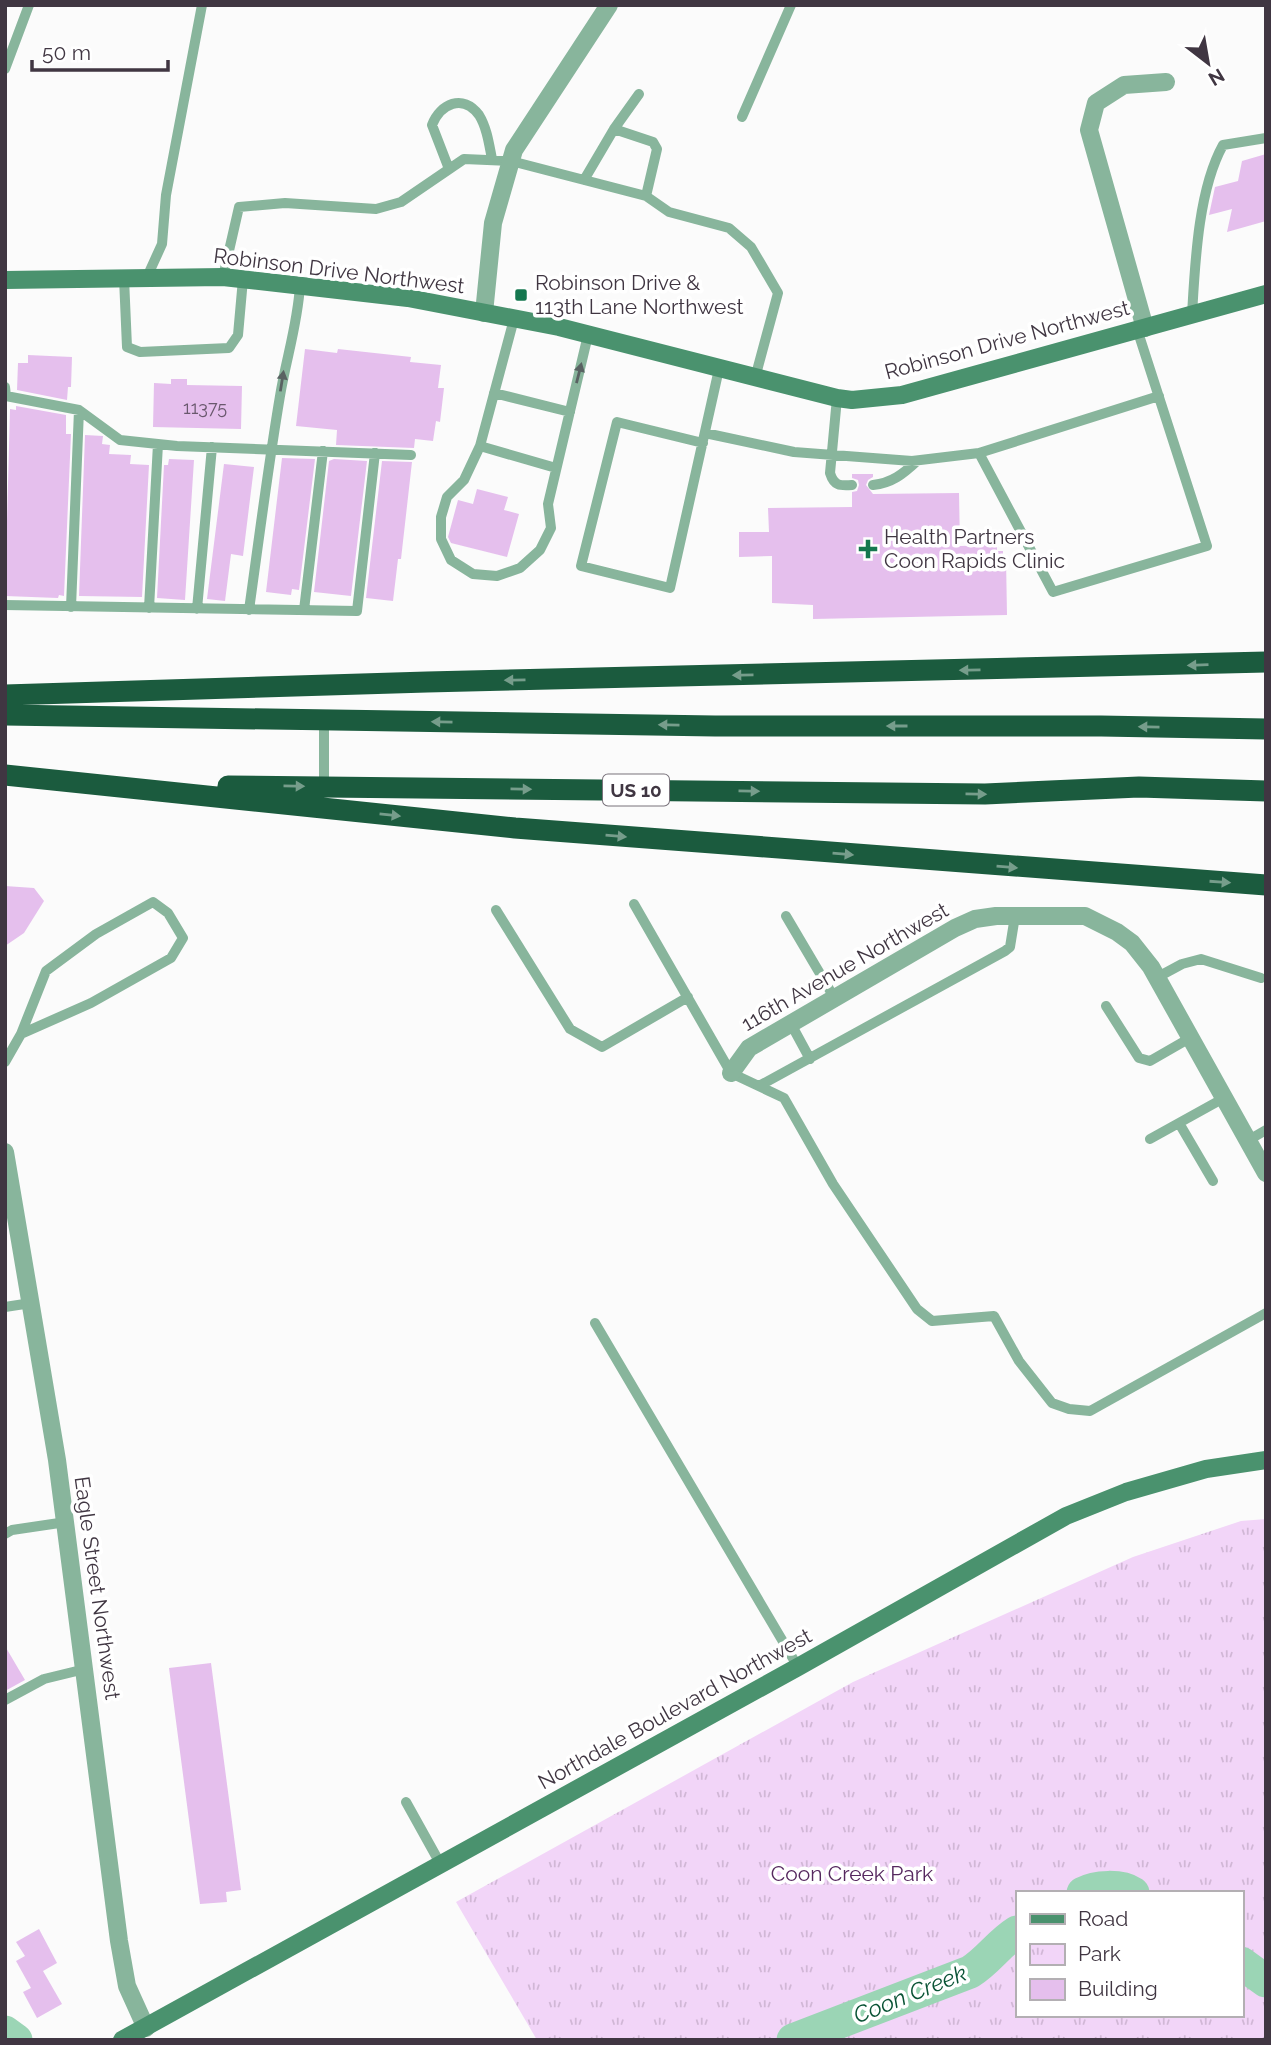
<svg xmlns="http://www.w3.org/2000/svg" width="1271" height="2045" font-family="Raleway,sans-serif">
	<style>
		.park { fill: url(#park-tufts); fill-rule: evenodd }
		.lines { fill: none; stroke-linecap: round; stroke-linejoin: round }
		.river { stroke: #9bd5b5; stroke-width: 33 }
		.building { fill: #e5bfed }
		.lane { stroke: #88b59c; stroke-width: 10 }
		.street { stroke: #88b59c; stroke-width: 18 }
		.secondary { stroke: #4a926e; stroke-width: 18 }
		.highway { stroke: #1b5b3e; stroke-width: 21 }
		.oneway { fill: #596262 }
		.oneway2 { fill: #769d8b }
		.poi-dot { fill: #15774f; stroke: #fff; stroke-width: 2.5 }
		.labels { text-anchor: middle; stroke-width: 7; stroke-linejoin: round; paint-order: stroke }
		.number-label { font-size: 18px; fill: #69586d }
		.shield { fill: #fff; stroke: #79727b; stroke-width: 2 }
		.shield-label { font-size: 19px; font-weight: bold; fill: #403642 }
		.street-label { font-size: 21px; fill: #403642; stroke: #fff }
		.poi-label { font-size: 21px; fill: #403642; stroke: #fff; text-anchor: start }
		.park-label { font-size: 21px; fill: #56285f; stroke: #fff }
		.water-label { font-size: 23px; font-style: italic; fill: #095335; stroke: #fff }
	</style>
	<defs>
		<pattern id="park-tufts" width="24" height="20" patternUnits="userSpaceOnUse" patternTransform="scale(1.75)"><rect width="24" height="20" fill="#f2d5f8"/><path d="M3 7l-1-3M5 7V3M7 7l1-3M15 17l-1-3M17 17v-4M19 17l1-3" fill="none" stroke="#d1b7d6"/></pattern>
	</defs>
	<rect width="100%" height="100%" fill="#fbfbfb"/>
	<path class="park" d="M1266,1519V2040H537L456,1902L853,1682L1133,1557L1241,1521ZM1017,1893H1241V2015H1017Z"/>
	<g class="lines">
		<path class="river" d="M1083,1893C1096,1886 1121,1885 1133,1893
			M1241,1963L1266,1981
			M5,2032L16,2040
			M793,2040L970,1972C989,1960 998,1944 1017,1932"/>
	</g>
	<path class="building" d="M1266,154V221L1227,232L1232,209L1209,215L1215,187L1238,181L1242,161Z
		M305,349L337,353L338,349L411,357L410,362L441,365L438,388H444L440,422L436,421L433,441L415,439L414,448L336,445L337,430L296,426Z
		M28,355L72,357L71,387H68L67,400L17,390L18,363H28Z
		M171,379H187V385L242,386L241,429L153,427L154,383L171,384Z
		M16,406L66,415V434H71L64,596L59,595L58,598L5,596L10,409L16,410Z
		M85,435L103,436L102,444L110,445L109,454L131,455L130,464L149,465L142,597L79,596Z
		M282,458L315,459L299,590L292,589L291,595L266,592Z
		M169,459L194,460L185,600L157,598L164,465H168Z
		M334,459L367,461L351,596L314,592L329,461Z
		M382,461L412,462L401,559H398L393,601L366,598Z
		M224,464L254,467L243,556L231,554L225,601L207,599Z
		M852,474H873V477L868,480L866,485L873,494L959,493L960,546L997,545V551H1003V558H1006L1007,615L813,619V605L772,603V556L739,557V532H769L768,508L852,507V492L857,491L859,485L858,480L852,478Z
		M477,489L508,497L504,510L519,514L507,557L451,543L448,537L458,500L473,504Z
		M5,886L34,888L44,901L24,933L5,946Z
		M5,1646L25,1680L5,1691Z
		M211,1663L241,1890L226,1892L227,1902L200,1904L169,1668Z
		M39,1929L57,1963L43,1971L62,2004L37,2018L23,1992L31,1988L16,1961L25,1956L16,1942Z"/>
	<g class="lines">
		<path class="lane" d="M5,69L29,5
			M742,117L791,5
			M614,129L639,94
			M449,169L432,125C440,104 463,93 479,115C487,128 489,144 492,159
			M584,180L614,129L653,142L657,149L646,196
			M147,277L162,244L166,195L202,5
			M223,277L239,207L285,203L376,209L401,202L464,159L511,161L646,196L669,212L729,228L751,247L778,293L755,378
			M124,278L127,347L140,352L229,348L238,335L243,279
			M1192,315C1195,264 1198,190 1223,145L1266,138
			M514,319L480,446L464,480L447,497L441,517V539L451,560L473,574L497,576L520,568L540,550L551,528L548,504L588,335
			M5,387L6,396L79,410L120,440L177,446L411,455
			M494,393L570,412
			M837,398L830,473C834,486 840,486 852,485
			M705,433L794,452L912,461L979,453L1053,592L1207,546L1137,329
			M703,443L617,422L581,566L670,588L719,369
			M480,446L556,468
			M979,453L1159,396
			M873,485C892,483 903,474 917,461
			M5,605L357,611L375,453
			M71,607L79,410
			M149,608L158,444
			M197,609L212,447
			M249,610C259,539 268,467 280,396C286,359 298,323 300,285
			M304,610L323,451
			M324,720V787
			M634,904L731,1073L784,1098L833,1184L917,1309L932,1321L994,1316L1019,1361L1052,1403L1069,1409L1090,1411L1266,1313
			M496,910L570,1029L602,1047L688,997
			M786,916L835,999
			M1156,978L1182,964L1201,959L1261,978
			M1106,1006L1139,1058L1150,1061L1190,1038
			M791,1024L810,1059
			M5,1062L21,1034L46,971L96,934L153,902L168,913L183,938L171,958L91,1003L21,1034
			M759,1086L1005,951L1010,947L1015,916
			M1179,1123L1213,1181
			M1150,1139L1224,1098
			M1247,1141L1266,1130
			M5,1307L31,1303
			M595,1323L798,1667
			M5,1534L12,1530L66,1522
			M5,1700L44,1679L85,1669
			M406,1802L441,1865"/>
		<path class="street" d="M484,313L493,223L514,150L609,5
			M1145,328L1089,130L1096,103L1124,85L1166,82
			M731,1073L749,1048L955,928L975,919L996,916H1085L1117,932L1132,943L1151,967L1266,1173
			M5,1152L57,1460L119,1941L127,1986L146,2028"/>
		<path class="secondary" d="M5,280L223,277L408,298L559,327L837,398L852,400L902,395L1266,294
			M122,2040L798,1667L1066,1516L1126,1492L1206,1469L1266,1460"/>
		<path class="highway" d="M5,695L427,682L1266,662
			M5,715L715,726H1101L1266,729
			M5,775L515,828L1266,885
			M228,786L985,794L1139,787L1266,791"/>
	</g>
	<defs><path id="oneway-solid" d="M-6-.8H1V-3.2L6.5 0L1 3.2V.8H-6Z" transform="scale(1.75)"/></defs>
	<g class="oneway">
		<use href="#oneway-solid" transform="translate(579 373) rotate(-76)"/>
		<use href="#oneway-solid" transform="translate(282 381) rotate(-81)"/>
	</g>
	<g class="oneway2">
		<use href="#oneway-solid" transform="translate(1198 665) rotate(178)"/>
		<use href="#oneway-solid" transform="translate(970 670) rotate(179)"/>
		<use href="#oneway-solid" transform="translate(743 675) rotate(179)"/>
		<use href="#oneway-solid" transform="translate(515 680) rotate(179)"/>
		<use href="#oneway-solid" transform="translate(442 722) rotate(-179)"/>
		<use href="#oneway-solid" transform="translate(669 725) rotate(-179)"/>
		<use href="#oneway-solid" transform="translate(897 726) rotate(180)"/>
		<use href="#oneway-solid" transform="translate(1149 727) rotate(-179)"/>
		<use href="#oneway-solid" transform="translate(294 786) rotate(1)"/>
		<use href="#oneway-solid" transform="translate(521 789) rotate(1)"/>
		<use href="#oneway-solid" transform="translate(749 791) rotate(1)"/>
		<use href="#oneway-solid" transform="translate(976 794) rotate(1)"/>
		<use href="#oneway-solid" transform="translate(390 815) rotate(6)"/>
		<use href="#oneway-solid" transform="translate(616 836) rotate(5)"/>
		<use href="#oneway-solid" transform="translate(843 854) rotate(5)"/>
		<use href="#oneway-solid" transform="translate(1007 867) rotate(5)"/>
		<use href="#oneway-solid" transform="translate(1220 882) rotate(4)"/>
	</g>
	<g class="poi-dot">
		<rect x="514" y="288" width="14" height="14" rx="3.5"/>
		<path d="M864.5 538.5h7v7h7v7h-7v7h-7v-7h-7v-7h7z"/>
	</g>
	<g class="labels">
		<g class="number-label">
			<text x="205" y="414">11375</text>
		</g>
		<rect class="shield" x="603" y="774.5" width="66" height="31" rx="5"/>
		<g class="shield-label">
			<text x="636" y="797">US 10</text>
		</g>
		<g class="street-label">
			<text transform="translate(339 271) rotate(7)" y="7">Robinson Drive Northwest</text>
			<text transform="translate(1007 340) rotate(-15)" y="7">Robinson Drive Northwest</text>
			<text transform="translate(845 967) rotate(-30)" y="7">116th Avenue Northwest</text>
			<text transform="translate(97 1588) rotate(82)" y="7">Eagle Street Northwest</text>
			<text transform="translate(675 1709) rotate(-29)" y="7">Northdale Boulevard Northwest</text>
		</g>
		<g class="poi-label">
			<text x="535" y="290">Robinson Drive &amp;<tspan x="535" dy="24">113th Lane Northwest</tspan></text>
			<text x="884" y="544">Health Partners<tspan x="884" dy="24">Coon Rapids Clinic</tspan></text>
		</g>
		<g class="park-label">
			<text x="852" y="1881">Coon Creek Park</text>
		</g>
		<g class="water-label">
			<text transform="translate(910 1994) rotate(-22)" y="8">Coon Creek</text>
		</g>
	</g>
	<rect width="1271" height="2045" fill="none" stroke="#403642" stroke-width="14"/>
	<rect x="1016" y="1891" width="228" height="126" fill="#ffffff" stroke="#b3afb3" stroke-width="2"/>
	<rect x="1030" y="1914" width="35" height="10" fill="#4a926e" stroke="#b3afb3" stroke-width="2"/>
	<text x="1078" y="1926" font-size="21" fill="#403642">Road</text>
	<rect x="1030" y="1944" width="35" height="21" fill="url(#park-tufts)" stroke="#b3afb3" stroke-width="2"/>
	<text x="1078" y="1961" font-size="21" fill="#403642">Park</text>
	<rect x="1030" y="1979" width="35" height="21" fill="#e5bfed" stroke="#b3afb3" stroke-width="2"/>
	<text x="1078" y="1996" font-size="21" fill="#403642">Building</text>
	<g transform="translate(1208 63) rotate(149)" stroke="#ffffff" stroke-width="5" paint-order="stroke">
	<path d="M0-5L12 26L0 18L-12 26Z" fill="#403642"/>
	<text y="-10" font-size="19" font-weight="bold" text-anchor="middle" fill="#403642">N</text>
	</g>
	<path d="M32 60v10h136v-10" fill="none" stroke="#403642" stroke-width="3.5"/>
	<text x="42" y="60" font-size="21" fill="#403642" stroke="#ffffff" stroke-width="5" paint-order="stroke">50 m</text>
</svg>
